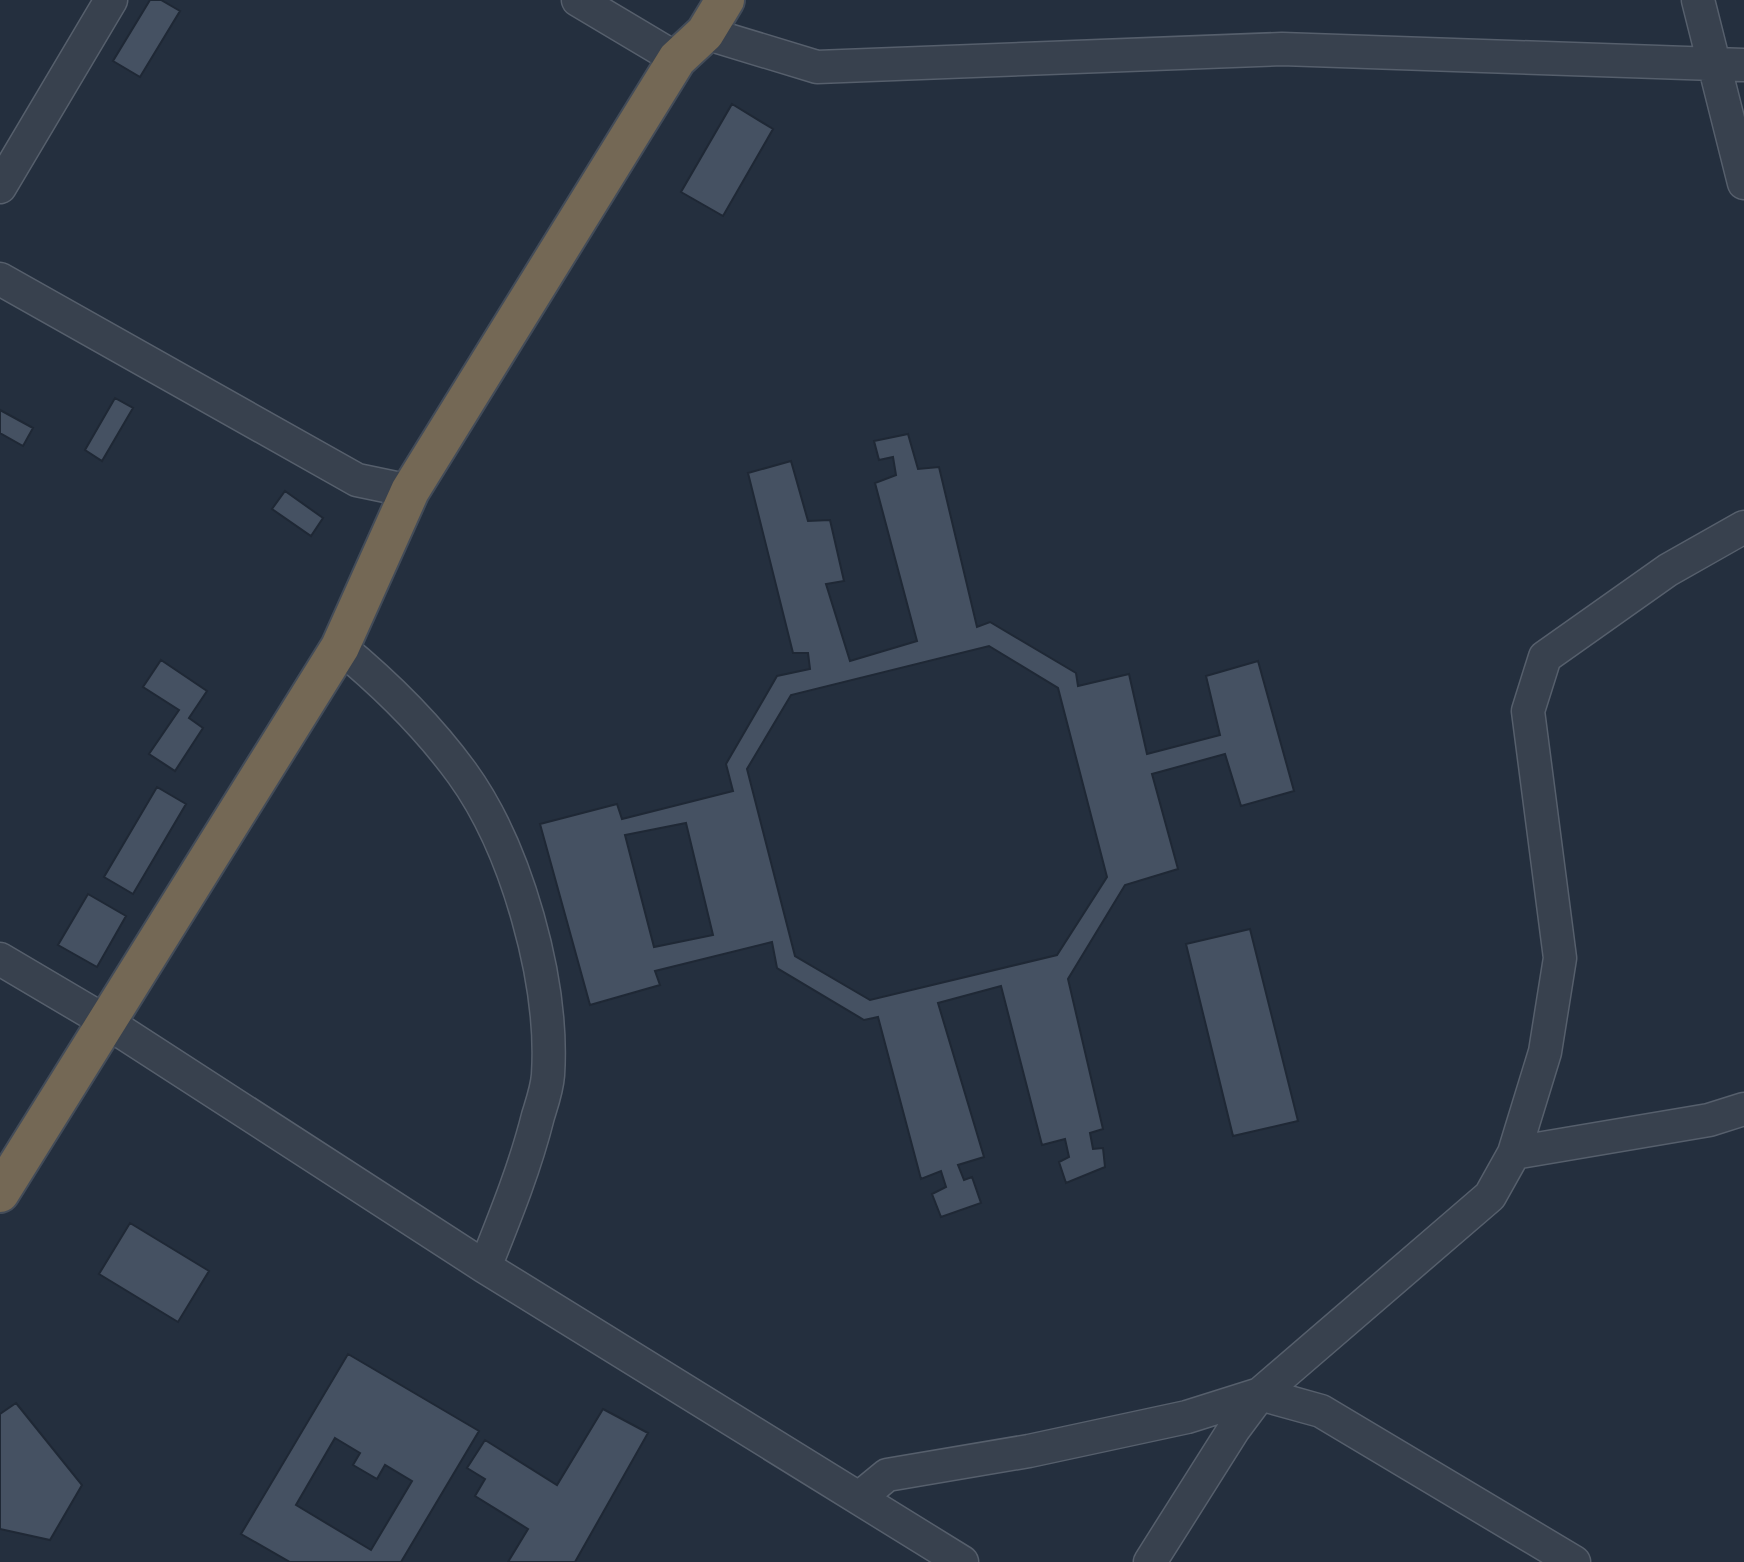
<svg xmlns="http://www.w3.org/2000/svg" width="1744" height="1562" font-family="Signika,sans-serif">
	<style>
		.building { fill: #455162; stroke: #1f2835; stroke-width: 2; fill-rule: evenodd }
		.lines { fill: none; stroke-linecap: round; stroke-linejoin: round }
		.street-casing { stroke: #565f6c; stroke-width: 35 }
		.highway-casing { stroke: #434c59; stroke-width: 42 }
		.street { stroke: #38414e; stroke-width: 32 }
		.highway { stroke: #746855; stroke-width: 38 }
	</style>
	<rect width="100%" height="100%" fill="#242f3e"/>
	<path class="building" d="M150,0H161L180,11L140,77L113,61Z
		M732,104L773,129L723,216L681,192Z
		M115,398L133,408L102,461L85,450Z
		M0,410L33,428L23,446L0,433Z
		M908,434L918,469L939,467L977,627L990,622L1076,673L1078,686L1129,674L1147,754L1220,735L1206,676L1258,661L1294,791L1241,806L1225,754L1152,774L1178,869L1125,885L1068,979L1103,1129L1090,1133L1093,1149L1103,1148L1105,1167L1066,1183L1059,1162L1069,1157L1065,1139L1042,1145L1001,986L938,1003L984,1157L958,1165L964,1180L972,1177L981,1203L941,1217L932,1194L946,1187L941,1171L921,1179L878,1017L864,1020L777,968L772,942L655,971L660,985L590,1005L540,824L617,804L622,819L733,791L726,764L777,676L810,669L808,653H793L748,473L791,461L808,521L830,520L844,581L826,584L850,661L917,641L875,483L896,475L893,457L879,460L874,441ZM989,646L1058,688L1107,877L1057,955L870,1000L795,956L747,769L791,695ZM686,823L713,935L654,947L625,835Z
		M285,491L323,518L311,536L272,509Z
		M161,660L207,691L189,718L203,728L175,771L149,754L179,710L143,687Z
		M157,787L186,804L133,894L104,877Z
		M88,894L126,916L97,967L58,945Z
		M1250,929L1298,1121L1233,1136L1186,944Z
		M130,1223L209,1271L178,1322L99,1274Z
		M348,1354L479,1431L401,1562H290L241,1534ZM335,1438L360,1453L353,1465L377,1479L385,1465L412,1481L371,1550L296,1505Z
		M16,1403L82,1485L50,1540L0,1529V1414Z
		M603,1409L648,1433L575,1562H508L528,1529L475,1496L485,1479L467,1468L485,1440L557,1485Z"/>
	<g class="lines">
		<g class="street-casing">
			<path id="street" d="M578,0L677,59
				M1698,0L1744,183
				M705,33L817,67L1282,49L1744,65
				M0,187L111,0
				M0,279L357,480L410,491
				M340,647C385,684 427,725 462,773C517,849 554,982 548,1075C547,1089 542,1103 538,1116C525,1168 505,1217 485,1267
				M0,959L105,1021L485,1267L962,1562
				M1514,1153L1709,1120L1744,1109
				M859,1498L887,1475L1029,1451L1187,1417L1260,1394L1321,1411L1574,1562
				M1150,1562L1234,1429L1260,1394L1490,1196L1514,1153L1545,1052L1560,958L1528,711L1545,657L1668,570L1744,527"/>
		</g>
		<g class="highway-casing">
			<path id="highway" d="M0,1193L340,647L410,491L677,59L705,33L725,0"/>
		</g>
		<use href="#street" class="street"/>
		<use href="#highway" class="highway"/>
	</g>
</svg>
